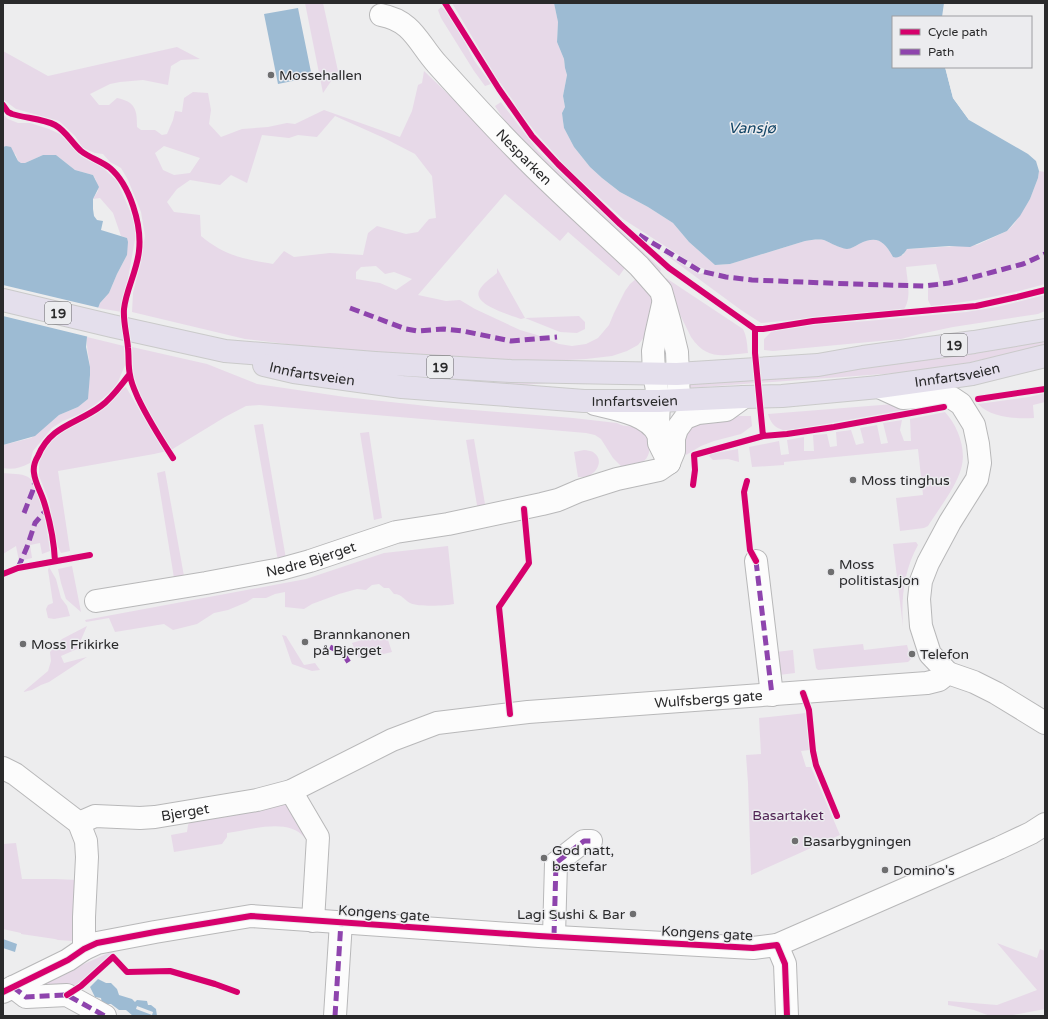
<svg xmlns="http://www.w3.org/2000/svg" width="1048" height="1019" font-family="'Varela Round',sans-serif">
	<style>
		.green { fill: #e7d9e8; fill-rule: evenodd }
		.water { fill: #9dbbd3; fill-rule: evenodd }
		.pier { fill: #ededee }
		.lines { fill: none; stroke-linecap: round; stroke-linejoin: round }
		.minor-casing { stroke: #b8b8b9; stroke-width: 24 }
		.highway-casing { stroke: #cacaca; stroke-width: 24 }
		.minor { stroke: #fcfcfc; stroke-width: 22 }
		.highway { stroke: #e4dfec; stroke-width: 22 }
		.quiet { stroke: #8e44ad; stroke-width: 5; stroke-dasharray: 10 5; stroke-linecap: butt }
		.cycleway-casing { stroke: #ececef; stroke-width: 8 }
		.cycleway { stroke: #d6006c; stroke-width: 6 }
		.poi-dot { fill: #6e6e6f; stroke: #ececef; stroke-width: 1.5 }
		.labels { text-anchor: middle; stroke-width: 3; stroke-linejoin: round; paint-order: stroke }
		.shield { fill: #ececef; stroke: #646466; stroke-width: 1 }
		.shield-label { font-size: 13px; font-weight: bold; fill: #2a2a2b }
		.poi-label { font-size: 14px; fill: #2a2a2b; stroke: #ececef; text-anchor: start }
		.street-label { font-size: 14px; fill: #2a2a2b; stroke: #ececef }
		.park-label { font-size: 14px; fill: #522556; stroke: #ececef }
		.water-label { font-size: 15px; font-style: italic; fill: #114465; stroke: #ececef }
	</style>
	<rect width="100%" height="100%" fill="#ededee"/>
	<path class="green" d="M305,3H323L338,71L323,93Z
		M452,3H554L558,22L557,42L564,59L565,68L567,75L563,96L565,107L562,113L564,128L574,147L590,167L602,178L620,192L648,207L673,223L689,242L715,265L730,264L805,241C811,240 818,239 824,240C831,243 839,248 847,248C851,249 855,246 859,244C877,235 884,241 893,257L903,255L907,249L977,245L1007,231L1014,224L1030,199L1038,178L1039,171L1045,172V284C1007,295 970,302 931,306L928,300V283L940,281L936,264L906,267C907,279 912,298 904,309L761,323L741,310L662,252L699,274L711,271L696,266L623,219L569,170L536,133L517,108L514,102L496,77Z
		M441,7C454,14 467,49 476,63C481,70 486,77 491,84L485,86L474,71L441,18L438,10Z
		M177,47L200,59L181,60L171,66L168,85L143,80L120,82L110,84L90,94L99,105H109L117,98C136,102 137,110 137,127L141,130H155L162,135L167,134L173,120L175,111L182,112L184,98L193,92L208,93L211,110L209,124L221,137L242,129L268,127L287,123L295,124L324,110L400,137L412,111L418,85L422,83L424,71L627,265L619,276L568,232L560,241L505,194L418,295L446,301L460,300L475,309L520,330L537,335L559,344L572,346L586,344L598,338L609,325L614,313L625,291L630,284L637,278L648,285L653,300V313L645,336L638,345L627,351L612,356L586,359L531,362L335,350L245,339L132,312L133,293L140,265L145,236L141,212L128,180L121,168L110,162L103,154L95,153L83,148L75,136L59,121L16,109L4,100L3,98V51L48,76ZM335,116L384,138L415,154L432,176L436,218L429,219L418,232L406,234L377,226L368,233L363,255L330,253L294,257L284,251L273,264C244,259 225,256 201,236L200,215L174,212L167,202L177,189L190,180L220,185L231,175L247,183L262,135L289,138L298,135L317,137ZM164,146L200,158L190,173L174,175L163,170L155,153ZM376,266L385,274L394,272L412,279L396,290L380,283L356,279V272L361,267Z
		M501,102L538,151L661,269L660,272L657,274L517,135L504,120L495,106Z
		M3,114L8,119L18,123H30L49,129L60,134L81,156L102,167L117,181L134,220L136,234L122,312L98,308L100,303L109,293L117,274L127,255V238L121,236L113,213L100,198L93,199L98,191L96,180L93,175L75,170L56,155H43L25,163H21L18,161L16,155L6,146L3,147Z
		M497,268L525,318L579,316L585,322V329L577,333L560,332L525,318L521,319C511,315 473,305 479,291C482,284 491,278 497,273Z
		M666,278L743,329C747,337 747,344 748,353C723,355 707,361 691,337L663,280Z
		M1045,295V311L1038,314L953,327L920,334L901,339L773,351L764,350V339L771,332L785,328L820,324L867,321L966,312L997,307Z
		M87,337L124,346L125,365L118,382L113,390L96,404L82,413L63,421L52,428L33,451L30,463C20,468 13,470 3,468V445L31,438L59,415L78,407L88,399C88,389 90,380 90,370C90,359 86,349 87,337Z
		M1045,338V345L959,365L925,371L689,388L688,384L820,376Z
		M132,347L207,364L257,384L345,397L436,407L573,418L617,423C625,428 634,425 643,428C648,438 654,452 644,461C639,466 628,466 622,467L613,458L601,439L595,435L586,433L259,405L246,406L225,417L171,450L146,412L134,382Z
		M417,376L561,382L500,387L421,378Z
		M126,387L143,416L167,451L154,454L58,471L70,551L61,553L56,543L49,501L39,476V462L43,452L62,429L95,415L122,389Z
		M1045,393V402L1033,405L1034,418C1017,419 991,418 978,404L1029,397Z
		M932,401L942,403L787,431C777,429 771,425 768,414Z
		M945,412C958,426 967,450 961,469C956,487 938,510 928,526L924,528L900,531L896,498L923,495L918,449L784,462V465L752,467L749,447L779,441L781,455L789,454L787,440L804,437V451H814L813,435L827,434L830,447L837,446L836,432L851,430L856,445L864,443L860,428L877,425L881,444L888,443L883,423L902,420L900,430L904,441H911L910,419Z
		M734,416H751L752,426L741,434L714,441L701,446L686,455L681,448L684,430L692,423Z
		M263,424L286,559L278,561L254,425Z
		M369,432L382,518L374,520L360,433Z
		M474,439L486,510L478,511L466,440Z
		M738,449L739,462L728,459L713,460L709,456L710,454Z
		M584,450C587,450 591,451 593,452C604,459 598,472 588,476C585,477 581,477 578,477L574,452Z
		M165,471L184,576L174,578L157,473Z
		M3,473C10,474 21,473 28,477C41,484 48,536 50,551L42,554L40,543L30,545L32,558L19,561L16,546L3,554Z
		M916,542L918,545C904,570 901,598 903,627L893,544Z
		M448,546L454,604C445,606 418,607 410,603C404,600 402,594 394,594L389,588H384L379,584L372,585L366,590L357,589L339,594L312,604L304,609L285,607V592L275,594L266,598H253L247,602L228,610L214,613L197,624L173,630L164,624L115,632L109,618L86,622L85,620L306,579L384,553Z
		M72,566L81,612L66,599L61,583L58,569Z
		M49,567L56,579L61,598L67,606L70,616L54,619L48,618L46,609L48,605L53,603L48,570Z
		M87,626L77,649L61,656L64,663L87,657L49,682L41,685L32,690L23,692L48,671L51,661L50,652L62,639Z
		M385,631L392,652L363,659L359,658L352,643L378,635Z
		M282,635L286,636L304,665L315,663L320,670L312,671L292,664Z
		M863,644L864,650L907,645L911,659L908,662L818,670L816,668L813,649Z
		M793,650L795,673L779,675L776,652Z
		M806,713L810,750L801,751L806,767H811L840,835L751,875L748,783L746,755L761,754L759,718Z
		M287,803L308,836L305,838C288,817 251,830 227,833V837L222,844L174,852L171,835L187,832L188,825L190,822Z
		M16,843L22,879H55L78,880L75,934L72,941L58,940L55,939L21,934V933L3,929V844Z
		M997,943L1037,958L1040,949L1045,951V1009L1008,1016H990L974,1010L948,1005V1001L997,1005L1037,990Z
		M115,950L83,982L72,987L29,989Z"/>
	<path class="water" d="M554,3H944L942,17H893V67H945L953,98L969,120L1028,154L1036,161L1039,171L1038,178L1030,199L1020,216L1007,231L970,247L949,246L907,249C904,254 899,259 893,257C884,241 877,235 859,244C855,246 851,249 847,249C839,248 831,243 824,240C818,239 811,240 805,241L730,264L715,265L689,242L673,223L648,207L620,192L602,178L590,167L574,147L564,128L563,121L562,113L565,107L563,96L567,75L565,68L564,59L557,42L558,22Z
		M298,8L312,77L278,84L264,14Z
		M6,146L11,147L18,161L21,163H25L43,155H56L75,170L93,175L99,187L93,199V209L94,216L97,220L103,221L101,230L127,238L128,242L127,255L117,274L109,293L100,303L87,337L86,347L90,367V375L88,399L78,407L59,415L35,436L3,445V147Z
		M3,939L17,944L15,952L3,948Z
		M98,979L106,983H111L117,989L119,995L132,999L135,1002L137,1000L147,1001L148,1005H151L156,1009L157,1016H133L126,1010H119L111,1004H102L101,998L95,997L90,987ZM137,1006L153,1012L152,1015L136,1009Z"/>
	<path class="pier" d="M945,67H947L955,97L964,112L970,117L969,120L953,98Z
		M3,285L100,308L89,337L3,316Z"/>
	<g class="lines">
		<g class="minor-casing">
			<g id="minor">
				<path id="s1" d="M381,15C413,21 418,43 437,64C464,94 491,124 520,153C558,192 599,228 639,266L661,291L670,323L677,352L679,400"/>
				<path d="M663,304L656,335L653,351L654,374L659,401L658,425L659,443L669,463"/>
				<path d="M879,387L903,398L941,396L952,398L961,404L974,425L978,444L980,463L977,479L950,522L928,563L921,581L919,599L921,626L930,654L948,673"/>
				<path d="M595,404C615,409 648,414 658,434"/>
				<path d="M669,463L674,451V438L677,429L685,418L698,413L726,410L744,397"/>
				<path d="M756,561L772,695"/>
				<path id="s2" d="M96,601L206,583L281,569L310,561L396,532L448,524L542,504L558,500L579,491L617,479L659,470L669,463"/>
				<path d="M3,768L15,774L79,823L86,841L87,857L84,917V949"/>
				<path d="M291,791L318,837L313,921"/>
				<path id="s3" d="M79,823L95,816L140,818L155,817L257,800L291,791L392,740L437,723L528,712L927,683L939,680L948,673L974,682L996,693L1045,723"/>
				<path d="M554,936L556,863L584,841H591"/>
				<path d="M777,945L785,964L787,1016"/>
				<path d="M13,987L26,997L67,995L105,1016"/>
				<path d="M3,992L68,960L84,949L97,943L155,932L251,916L539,936L735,947L753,948L777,945L999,848L1031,833L1045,824"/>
				<path d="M335,1016L341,922"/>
			</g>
		</g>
		<g class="highway-casing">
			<g id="highway">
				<path d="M3,300L112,326L225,351L375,363L511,371L677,374L818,365L863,357L974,342L1045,330"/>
				<path id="s4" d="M264,365L294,372L402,387L584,401H659L744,397L782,396L879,387L972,374L1045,356"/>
			</g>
		</g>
		<use href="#minor" class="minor"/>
		<use href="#highway" class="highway"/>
		<path class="quiet" d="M639,235L700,271L726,277L752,280L852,284L925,286L949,283L974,277L1023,264L1045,254
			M350,308L406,329L417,331L444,329L463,331L511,341L557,337
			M24,513L33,490L35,481
			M756,561L772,695
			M18,568L27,547L35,523L47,509
			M330,647L343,653L351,666
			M554,936L556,863L584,841H591
			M13,987L26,997L67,995L105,1016
			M335,1016L341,922"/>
		<g class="cycleway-casing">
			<path id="cycleway" d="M445,3L499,89L532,136L558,164L620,224L669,268L755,329H763L813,321L976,306L1017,297L1045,290
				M3,105L8,112L12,114C25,118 44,119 55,125C66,131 72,143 81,151C90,158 101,161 110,168C130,185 142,225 139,251C137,271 126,290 124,309C123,322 127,335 128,348C129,357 128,367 130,375C131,383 135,391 138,398C148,419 160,438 173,458
				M755,329V353L763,436
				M978,399L1045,389
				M747,481L744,492L750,550L756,561
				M693,485L695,470L694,455L763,436L787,434L834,427L944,407
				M55,561C54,542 50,521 44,502C41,492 35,483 34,473C33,467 35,461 38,456C51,425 77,424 101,406C112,398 120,386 129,375
				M3,574L18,568L90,555
				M803,693L809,710L813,751L816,765L837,816
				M510,714L499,607L529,563L524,509
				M3,992L68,960L84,949L97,943L155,932L251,916L539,936L735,947L753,948L777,945L785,964L787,1016
				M67,995L81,986L113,957L127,972L170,971L215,984L237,992"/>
		</g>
		<use href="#cycleway" class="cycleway"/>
	</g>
	<g class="poi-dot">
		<circle cx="271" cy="75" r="4"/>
		<circle cx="853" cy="480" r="4"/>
		<circle cx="831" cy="572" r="4"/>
		<circle cx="305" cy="642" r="4"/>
		<circle cx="23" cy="644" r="4"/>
		<circle cx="912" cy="654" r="4"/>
		<circle cx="795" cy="841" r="4"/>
		<circle cx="544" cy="858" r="4"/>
		<circle cx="885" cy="870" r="4"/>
		<circle cx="633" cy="914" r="4"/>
	</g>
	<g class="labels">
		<g class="shield">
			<rect x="45" y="302" width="26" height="22" rx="3"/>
			<rect x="941" y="334" width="26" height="22" rx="3"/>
			<rect x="427" y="356" width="26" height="22" rx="3"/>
		</g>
		<g class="shield-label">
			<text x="58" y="318">19</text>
			<text x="954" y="350">19</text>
			<text x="440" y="372">19</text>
		</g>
		<g class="poi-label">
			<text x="279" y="80">Mossehallen</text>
			<text x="861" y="485">Moss tinghus</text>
			<text x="839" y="569">Moss<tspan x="839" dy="16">politistasjon</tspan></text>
			<text x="313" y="639">Brannkanonen<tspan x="313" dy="16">på Bjerget</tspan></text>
			<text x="31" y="649">Moss Frikirke</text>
			<text x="920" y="659">Telefon</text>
			<text x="803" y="846">Basarbygningen</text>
			<text x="552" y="855">God natt,<tspan x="552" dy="16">bestefar</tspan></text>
			<text x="893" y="875">Domino's</text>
			<text x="625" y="919" text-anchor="end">Lagi Sushi &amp; Bar</text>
		</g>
		<g class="street-label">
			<text dy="5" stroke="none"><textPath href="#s1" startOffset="204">Nesparken</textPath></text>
			<text dy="5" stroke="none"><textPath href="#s4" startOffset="49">Innfartsveien</textPath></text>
			<text dy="5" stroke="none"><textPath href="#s4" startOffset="697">Innfartsveien</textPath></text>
			<text dy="5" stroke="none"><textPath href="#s4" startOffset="373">Innfartsveien</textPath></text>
			<text dy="5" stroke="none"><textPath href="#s2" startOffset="219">Nedre Bjerget</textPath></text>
			<text dy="5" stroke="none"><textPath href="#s3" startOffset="650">Wulfsbergs gate</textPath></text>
			<text dy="5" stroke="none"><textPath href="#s3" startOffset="108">Bjerget</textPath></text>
			<text transform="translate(384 913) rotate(4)" y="5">Kongens gate</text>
			<text transform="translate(707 933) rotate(3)" y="5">Kongens gate</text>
		</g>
		<g class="park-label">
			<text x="788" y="820">Basartaket</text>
		</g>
		<g class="water-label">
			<text x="752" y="133">Vansjø</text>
		</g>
	</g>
	<rect width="1048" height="1019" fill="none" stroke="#2a2a2b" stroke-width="8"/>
	<rect x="892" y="16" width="140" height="52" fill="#ececef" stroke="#9e9ea1"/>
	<rect x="900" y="29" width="20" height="6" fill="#d6006c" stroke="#9e9ea1"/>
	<text x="928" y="36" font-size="12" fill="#2a2a2b">Cycle path</text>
	<rect x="900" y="49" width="20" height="6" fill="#8e44ad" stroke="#9e9ea1"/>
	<text x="928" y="56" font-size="12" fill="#2a2a2b">Path</text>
</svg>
